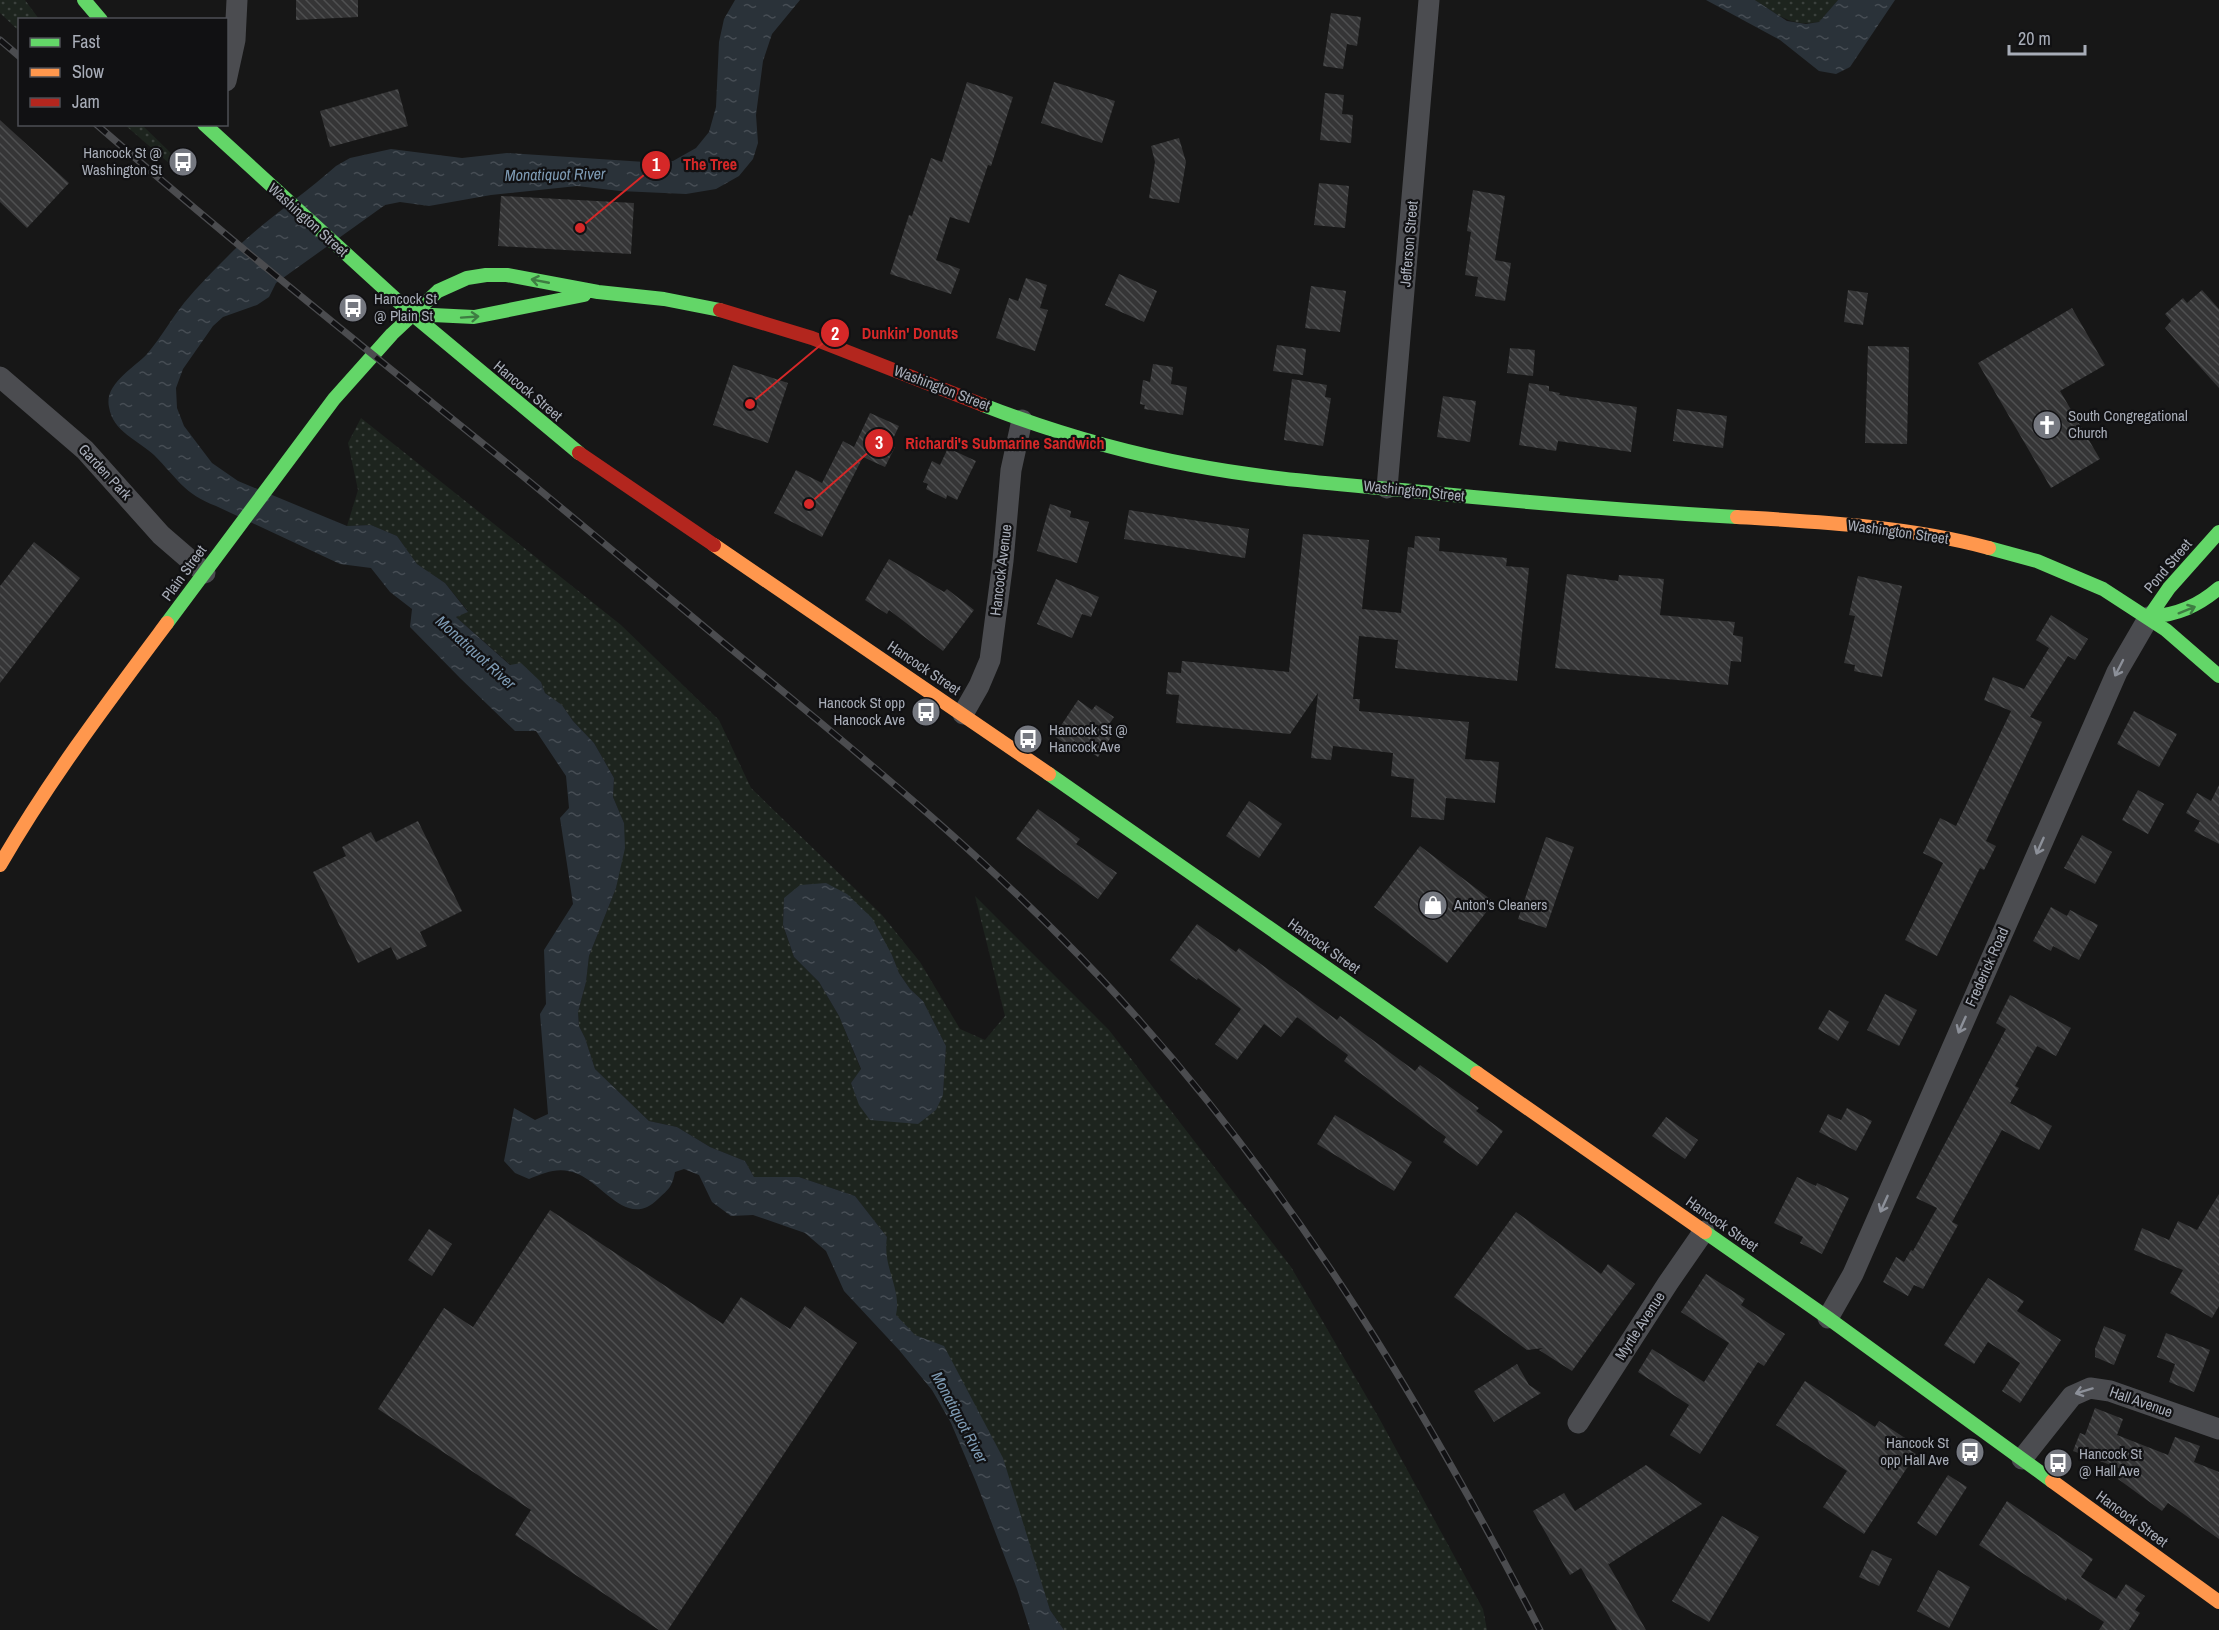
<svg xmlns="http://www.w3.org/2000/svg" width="2219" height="1630" font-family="'Archivo Narrow',sans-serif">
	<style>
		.grass { fill: url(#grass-dots); fill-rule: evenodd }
		.water { fill: url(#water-ripples) }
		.building { fill: url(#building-back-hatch) }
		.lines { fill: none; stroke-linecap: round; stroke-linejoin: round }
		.street { stroke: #4b4c50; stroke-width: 21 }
		.fast { stroke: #63d668; stroke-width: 14 }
		.slow { stroke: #ff974d; stroke-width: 14 }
		.jam { stroke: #b3261e; stroke-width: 14 }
		.rail-casing { stroke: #4b4c4f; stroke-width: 7 }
		.rail { stroke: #111113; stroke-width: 4.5; stroke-dasharray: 14; stroke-linecap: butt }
		.oneway { stroke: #3e7d42 }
		.oneway2 { stroke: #8c9099 }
		.labels { text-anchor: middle; stroke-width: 4.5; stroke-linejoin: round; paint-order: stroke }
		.poi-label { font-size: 15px; fill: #a8adb8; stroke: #111113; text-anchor: start }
		.street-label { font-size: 15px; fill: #a8adb8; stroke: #111113 }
		.water-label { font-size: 16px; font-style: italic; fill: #7e9bb4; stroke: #111113 }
		.leader { fill: none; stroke: #d62828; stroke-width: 2 }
		.callout-dot { fill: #d62828; stroke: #111113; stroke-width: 2 }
		.mark-label { font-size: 18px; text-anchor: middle; font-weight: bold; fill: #fff }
		.callout-label { font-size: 16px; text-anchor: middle; font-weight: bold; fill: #d62828; stroke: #111113; stroke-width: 4.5; stroke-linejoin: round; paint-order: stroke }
	</style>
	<defs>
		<pattern id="grass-dots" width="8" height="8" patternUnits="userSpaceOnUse" patternTransform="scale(1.5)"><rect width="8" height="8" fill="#1d241e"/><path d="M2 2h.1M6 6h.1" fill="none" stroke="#3b413d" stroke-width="1.8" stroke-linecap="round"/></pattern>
		<pattern id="water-ripples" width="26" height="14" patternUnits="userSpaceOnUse" patternTransform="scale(1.5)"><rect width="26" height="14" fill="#2a3239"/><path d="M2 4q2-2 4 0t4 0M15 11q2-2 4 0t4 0" fill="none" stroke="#464d54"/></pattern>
		<pattern id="building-back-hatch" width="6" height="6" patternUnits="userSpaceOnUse" patternTransform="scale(1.5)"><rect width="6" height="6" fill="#353536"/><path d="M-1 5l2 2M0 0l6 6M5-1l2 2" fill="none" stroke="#4f5051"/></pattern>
	</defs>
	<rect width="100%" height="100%" fill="#171717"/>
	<path class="grass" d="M0,0H25L39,19L20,20L19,31L0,13Z
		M1755,0H1838L1819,22C1790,27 1778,15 1755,0Z
		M125,125H142L176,158L170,164Z
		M361,418L621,625L719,720L751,788L882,915L920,962L960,1029L985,1040L1005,1016L975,896L1109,1030L1291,1267L1379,1418L1483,1609L1487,1630H1064L1050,1610L1027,1539L944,1347L915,1336L896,1315L884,1251L887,1237L855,1196L799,1177H754L745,1161L710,1147L677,1127L649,1121L595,1069L585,1038L579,1026L578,1012L586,982L589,956L616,888L624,823L613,797L614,778L594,743L573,721L562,705L545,693L541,682L511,665L456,617L468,611L445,583L417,564L397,536L371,525L347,526L358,490L348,443ZM784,898L892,955L899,973L910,989L923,1001L946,1046L943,1095L851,1083L861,1070L839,1016L819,982L794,957L783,926Z"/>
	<path class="water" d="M735,0H800L772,34L763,61L756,115L758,143L753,159L739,176L716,189L686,194L620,191L577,186L491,195L429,206L400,202L385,205L276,283L269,297L257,305L223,317L213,326L183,369L176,388L177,408L184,426L212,463L238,481L347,526L371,525L397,536L417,564L445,583L468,612L456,617L510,665L521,663L541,682L545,693L562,705L573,721L594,743L614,778L613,797L624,823L625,848L616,888L589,956L586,982L578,1012L579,1026L585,1038L595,1069L649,1121L677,1127L710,1147L745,1161L754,1177H799L855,1196L887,1237C882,1267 902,1289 896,1315L915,1335L944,1346L1003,1458L1050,1610L1064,1630H1030L1017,1589L976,1482L951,1423L932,1390L899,1350L844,1291L826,1251L805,1233L753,1215L731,1216L712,1202L699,1175L684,1169L675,1172C672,1187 669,1189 658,1199C628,1229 604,1185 578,1174C560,1166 546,1172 529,1179L515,1173L504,1161L514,1108L535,1120L548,1114L540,1014L546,1004L544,950L573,904L560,818L569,808L566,776L536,731H515L460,678L410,627L412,609L390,592L371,568L340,564L216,506C184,494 177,478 154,455C138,440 113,432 109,407C104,384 134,368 147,354C161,338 171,319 184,303C198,286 213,271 228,256C261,223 301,197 336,166L350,158L391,149L462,158L507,153L645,162L673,161L696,148L709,132L716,107L719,42L724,19Z
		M1706,0H1755L1787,21L1806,24L1819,22L1838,0H1895L1850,67L1836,74L1819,71L1780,40Z
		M826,883L847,894L872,918L892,955L899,973L910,989L923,1001L946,1046L943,1095L936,1110L918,1124L870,1120L859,1105L851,1083L861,1069L839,1016L819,982L794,957L783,925L784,898L800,885Z"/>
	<path class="building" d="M296,0H358V17L296,20Z
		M1331,13L1361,17L1357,46L1347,44L1343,69L1323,66Z
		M967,82L1013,97L991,166L988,165L969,223L950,217L936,260L960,269L951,294L890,274L909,215L912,216L931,158L942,162Z
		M1054,82L1115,101L1102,143L1041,123Z
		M398,89L408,126L330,147L320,111Z
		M1325,93L1344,95L1342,114L1353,115L1351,143L1320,140Z
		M0,120L69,183L27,228L0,202Z
		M1179,138L1186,162L1179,203L1149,198L1155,162L1151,146Z
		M1319,183L1349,186L1345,228L1314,225Z
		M1473,190L1505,196L1495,260L1511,263L1505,301L1475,296L1478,277L1465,275L1471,232L1467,231Z
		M501,196L634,203L631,254L498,246Z
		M1119,274L1157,291L1144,322L1105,305Z
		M1026,278L1047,285L1040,308L1048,310L1035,351L996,338L1009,298L1018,301Z
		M1311,286L1346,291L1340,332L1305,328Z
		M1848,290L1868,293L1863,325L1844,322Z
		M2202,290L2219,309V388L2165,328L2171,321L2165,314L2183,298L2187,303Z
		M2072,308L2105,365L2060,391L2100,459L2051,488L1978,363Z
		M1277,345L1306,349L1303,375L1273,371Z
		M1868,346L1909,347L1907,444L1865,443Z
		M1510,348L1535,350L1533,376L1507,373Z
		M1153,364L1173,367L1171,384L1187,387L1183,415L1144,409L1145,405L1140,404L1143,380L1150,382Z
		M733,365L788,383L768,443L713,425Z
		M1292,379L1327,385L1325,397L1331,398L1323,446L1284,440Z
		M1529,383L1549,386V391L1560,393L1559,395L1637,407L1631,452L1558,441L1556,451L1519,445Z
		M1443,396L1476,401L1470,442L1437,437Z
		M1677,409L1727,416L1723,448L1673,441Z
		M870,413L899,426L890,445L895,447L885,467L863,457L822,537L774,513L796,470L822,483L843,441L854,447Z
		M948,448L976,461L957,500L947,495L946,499L926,489L928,484L923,482L932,461L940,465Z
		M1050,504L1071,511L1070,517L1089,522L1077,563L1037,551Z
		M1129,510L1249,529L1245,558L1124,539Z
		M1303,534L1369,540L1362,609L1401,613L1408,547L1414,548L1415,536L1440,538L1439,551L1507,558L1506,566L1529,568L1517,681L1395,668L1398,640L1359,636L1353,699H1360L1359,711L1469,722L1465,759L1499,762L1495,803L1446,798L1444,820L1411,817L1414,779L1391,776L1393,753L1333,746L1331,760L1311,758L1318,693L1290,734L1176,723L1179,695L1166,694L1168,672L1181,673L1182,661L1289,672Z
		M34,542L80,578L0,683V586Z
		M889,559L944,592L947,589L974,610L943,651L889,610L887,614L865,600Z
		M1567,574L1618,581L1619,575L1664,579L1660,615L1735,622L1733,635L1743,637L1741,662L1731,661L1728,685L1555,668Z
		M1858,576L1902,586L1882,677L1854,671L1855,665L1844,663L1855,616L1849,615Z
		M1056,579L1099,597L1091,617L1082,614L1072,638L1037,624Z
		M2051,615L2088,639L2075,660L2068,656L2030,717L2042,722L1986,841L1996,846L1984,870L1980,868L1937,956L1905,940L1943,863L1923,853L1940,818L1956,826L2011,711L1984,700L1993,677L2024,689L2049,648L2036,640Z
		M1078,700L1092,710L1096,705L1114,717L1106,729L1113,734L1098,757L1074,741L1070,747L1054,736Z
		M2134,711L2177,734L2159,767L2117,744Z
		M2219,785V844L2194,831L2200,821L2186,813L2197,793L2211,801Z
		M2138,790L2164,804L2148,834L2122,820Z
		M1249,801L1282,824L1259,858L1226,836Z
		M1038,809L1080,839L1076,844L1117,873L1098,899L1016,839Z
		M418,821L462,911L420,932L427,946L397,960L391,947L358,963L313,872L346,856L342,847L371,832L376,842Z
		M2082,835L2112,852L2095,884L2064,868Z
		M1546,837L1574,847L1546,928L1518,919Z
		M1420,846L1494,902L1447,963L1374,907Z
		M2051,907L2067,916L2070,910L2098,925L2079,960L2053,946L2051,951L2033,941Z
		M1197,924L1236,952L1239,948L1337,1020L1340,1016L1415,1071L1420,1065L1479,1108L1476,1111L1503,1131L1477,1166L1443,1142L1446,1137L1344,1061L1348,1055L1297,1017L1281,1037L1264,1024L1237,1060L1215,1044L1241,1009L1198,978L1197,980L1170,960Z
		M1885,994L1917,1010L1899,1046L1867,1030Z
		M2010,995L2071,1028L2056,1056L2037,1046L2015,1086L2019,1088L2010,1103L2052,1126L2039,1150L2002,1130L1952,1222L1958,1225L1923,1289L1914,1285L1908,1296L1883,1282L1896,1257L1904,1262L1911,1250L1913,1251L1937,1208L1916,1198L2006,1029L1996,1023Z
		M1829,1010L1849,1022L1838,1041L1818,1029Z
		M1847,1108L1872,1121L1856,1151L1819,1132L1828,1114L1841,1120Z
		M1335,1115L1412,1162L1394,1191L1317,1144Z
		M1666,1117L1698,1140L1685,1159L1652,1136Z
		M1797,1177L1816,1186L1817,1183L1849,1198L1822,1254L1800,1243L1803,1237L1774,1223Z
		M2219,1194V1306L2212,1318L2170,1293L2183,1270L2134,1250L2142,1228L2169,1240L2178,1221L2197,1230Z
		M550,1210L723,1324L741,1297L790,1329L805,1306L857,1343L668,1630H659L515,1535L531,1510L378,1409L444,1308L473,1327Z
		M1516,1212L1601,1274L1608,1264L1635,1284L1572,1371L1539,1350L1543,1348L1527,1350L1454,1297Z
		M429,1229L452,1244L432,1276L408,1260Z
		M1706,1274L1745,1299L1741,1305L1785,1334L1764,1366L1758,1362L1700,1454L1670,1435L1689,1405L1638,1372L1652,1349L1704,1382L1729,1343L1681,1312Z
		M1988,1278L2024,1301L2017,1311L2061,1340L2020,1403L2002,1391L2020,1363L1988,1342L1974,1364L1944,1345Z
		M2104,1326L2126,1335L2114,1365L2095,1357V1349Z
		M2166,1333L2210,1350L2194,1392L2169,1382L2175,1364L2157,1357Z
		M1517,1364L1529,1385L1541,1393L1494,1422L1474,1391Z
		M1805,1381L1875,1427L1879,1421L1908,1440L1904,1446L1916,1454L1864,1534L1823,1507L1847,1471L1776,1425Z
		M2095,1408L2123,1419L2117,1435L2168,1455L2175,1437L2200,1446L2194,1462L2219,1472V1539L2168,1503L2162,1511L2118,1479L2124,1470L2073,1451L2080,1433L2085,1435Z
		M1646,1465L1702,1504L1609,1564L1607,1562L1646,1630H1617L1581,1568L1570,1575L1533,1511L1564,1493L1575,1511Z
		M1948,1475L1967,1487L1936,1536L1917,1523Z
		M2007,1501L2093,1559L2081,1577L2116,1599L2126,1584L2145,1596L2135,1610L2140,1613L2129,1630H2099L2104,1622L2067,1598L2066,1601L1979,1545Z
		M1722,1516L1759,1537L1709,1622L1672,1601Z
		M1872,1550L1892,1559L1879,1586L1859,1577Z
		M1938,1570L1970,1587L1949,1628L1917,1611Z"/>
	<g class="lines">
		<path class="street" d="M226,81L235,40L237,0
			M0,377L85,450L161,535L205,573
			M1387,488L1429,0
			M963,714L979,686L990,660L1003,561L1011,470L1022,420
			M1828,1318L1853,1274L2117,672L2149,617
			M1578,1423L1668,1283L1704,1231
			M2022,1459L2072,1396L2090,1388L2110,1391L2219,1429"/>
		<path class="fast" d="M84,0L101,20
			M204,124L412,314L579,453
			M412,314L474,317L584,295
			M983,405C1050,431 1121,452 1192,465C1265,479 1339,484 1412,491C1520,502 1629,511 1737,517
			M1989,548L2037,561L2103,589L2166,630L2219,676
			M2149,617L2169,588L2219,532
			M2149,617C2177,615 2198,606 2219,588
			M167,623L334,399L392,334L438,291L467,278L486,275H507L598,292L664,299L720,310
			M1049,774L1477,1073
			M1705,1232L1828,1318L2052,1481"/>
		<path class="slow" d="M1737,517C1821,522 1907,526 1989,548
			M714,545L1049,774
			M0,865C49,780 108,702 167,623
			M1477,1073L1705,1232
			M2052,1481L2219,1602"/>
		<path class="jam" d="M720,310L812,338L983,405
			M579,453L714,545"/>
		<g class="rail-casing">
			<path id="rail" d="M0,40L20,57
				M96,124C227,238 362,346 497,455C573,517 649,581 725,644C869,762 1016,881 1140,1021C1305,1207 1426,1410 1540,1630"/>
		</g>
		<use href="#rail" class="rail"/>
	</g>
	<defs><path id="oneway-shaft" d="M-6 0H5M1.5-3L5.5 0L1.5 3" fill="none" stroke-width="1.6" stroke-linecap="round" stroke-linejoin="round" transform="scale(1.5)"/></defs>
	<g class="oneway">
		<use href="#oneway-shaft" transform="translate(540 281) rotate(-169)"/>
		<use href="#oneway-shaft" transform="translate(470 317) rotate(-4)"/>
		<use href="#oneway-shaft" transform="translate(2187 610) rotate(-22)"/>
	</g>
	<g class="oneway2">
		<use href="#oneway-shaft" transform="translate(2119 668) rotate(117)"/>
		<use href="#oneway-shaft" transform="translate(2040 846) rotate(114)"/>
		<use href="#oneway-shaft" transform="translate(1962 1025) rotate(114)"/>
		<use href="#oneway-shaft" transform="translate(1884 1204) rotate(114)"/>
		<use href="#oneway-shaft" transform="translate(2084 1391) rotate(163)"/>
	</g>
	<defs>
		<g id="bus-disc" transform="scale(1.5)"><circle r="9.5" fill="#757880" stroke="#111113"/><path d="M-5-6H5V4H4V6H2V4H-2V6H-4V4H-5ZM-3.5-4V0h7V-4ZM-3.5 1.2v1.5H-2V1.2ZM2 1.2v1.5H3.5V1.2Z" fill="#fff"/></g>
		<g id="church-disc" transform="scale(1.5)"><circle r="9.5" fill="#757880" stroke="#111113"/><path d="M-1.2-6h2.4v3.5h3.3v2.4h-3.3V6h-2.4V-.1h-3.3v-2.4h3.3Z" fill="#fff"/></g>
		<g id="shop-disc" transform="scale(1.5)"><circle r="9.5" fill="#757880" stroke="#111113"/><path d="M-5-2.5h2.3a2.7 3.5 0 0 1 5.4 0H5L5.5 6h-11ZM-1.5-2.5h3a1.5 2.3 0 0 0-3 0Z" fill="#fff"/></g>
	</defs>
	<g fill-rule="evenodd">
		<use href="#bus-disc" x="183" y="162"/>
		<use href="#bus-disc" x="353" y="308"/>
		<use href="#church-disc" x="2047" y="425"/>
		<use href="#bus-disc" x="926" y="712"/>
		<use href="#bus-disc" x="1028" y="739"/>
		<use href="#shop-disc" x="1433" y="905"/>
		<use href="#bus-disc" x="1970" y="1452"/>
		<use href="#bus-disc" x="2058" y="1463"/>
	</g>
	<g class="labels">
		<g class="poi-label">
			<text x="162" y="158" text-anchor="end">Hancock St @<tspan x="162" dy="17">Washington St</tspan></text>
			<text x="374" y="304">Hancock St<tspan x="374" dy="17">@ Plain St</tspan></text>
			<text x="2068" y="421">South Congregational<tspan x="2068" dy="17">Church</tspan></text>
			<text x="905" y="708" text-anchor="end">Hancock St opp<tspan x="905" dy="17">Hancock Ave</tspan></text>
			<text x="1049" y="735">Hancock St @<tspan x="1049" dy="17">Hancock Ave</tspan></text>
			<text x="1454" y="910">Anton's Cleaners</text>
			<text x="1949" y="1448" text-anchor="end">Hancock St<tspan x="1949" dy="17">opp Hall Ave</tspan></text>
			<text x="2079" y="1459">Hancock St<tspan x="2079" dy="17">@ Hall Ave</tspan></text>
		</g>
		<g class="street-label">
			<text transform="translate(308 220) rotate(42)" y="5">Washington Street</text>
			<text transform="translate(1409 244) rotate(-85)" y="5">Jefferson Street</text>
			<text transform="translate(942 388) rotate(21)" y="5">Washington Street</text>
			<text transform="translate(528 391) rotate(40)" y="5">Hancock Street</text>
			<text transform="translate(105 472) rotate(47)" y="5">Garden Park</text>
			<text transform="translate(1414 491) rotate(6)" y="5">Washington Street</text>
			<text transform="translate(1898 532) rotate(8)" y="5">Washington Street</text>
			<text transform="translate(2168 566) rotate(-50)" y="5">Pond Street</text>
			<text transform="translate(1001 570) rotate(-83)" y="5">Hancock Avenue</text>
			<text transform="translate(184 573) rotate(-54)" y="5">Plain Street</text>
			<text transform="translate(924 668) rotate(34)" y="5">Hancock Street</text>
			<text transform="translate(1324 946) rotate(35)" y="5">Hancock Street</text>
			<text transform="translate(1987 967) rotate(-66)" y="5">Frederick Road</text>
			<text transform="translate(1722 1224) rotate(35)" y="5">Hancock Street</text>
			<text transform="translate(1640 1326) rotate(-57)" y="5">Myrtle Avenue</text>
			<text transform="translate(2141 1402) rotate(19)" y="5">Hall Avenue</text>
			<text transform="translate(2132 1519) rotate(36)" y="5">Hancock Street</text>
		</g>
		<g class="water-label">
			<text transform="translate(555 174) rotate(-1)" y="6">Monatiquot River</text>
			<text transform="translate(476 652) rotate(42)" y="6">Monatiquot River</text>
			<text transform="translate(960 1417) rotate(62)" y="6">Monatiquot River</text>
		</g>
	</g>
	<path class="leader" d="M580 228L656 165M750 404L835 333M809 504L879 443"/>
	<g class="callout-dot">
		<circle cx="580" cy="228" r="6"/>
		<circle cx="750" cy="404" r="6"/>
		<circle cx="809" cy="504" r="6"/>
		<circle cx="656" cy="165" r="15"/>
		<circle cx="835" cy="333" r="15"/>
		<circle cx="879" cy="443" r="15"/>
	</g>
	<g class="mark-label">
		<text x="656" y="171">1</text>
		<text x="835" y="340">2</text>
		<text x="879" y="449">3</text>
	</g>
	<g class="callout-label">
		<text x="710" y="170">The Tree</text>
		<text x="910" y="339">Dunkin' Donuts</text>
		<text x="1005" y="449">Richardi's Submarine Sandwich</text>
	</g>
	<rect x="18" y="18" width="210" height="108" fill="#111113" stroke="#4d4f55" stroke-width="1.5"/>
	<rect x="30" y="38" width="30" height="9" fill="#63d668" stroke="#4d4f55" stroke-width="1.5"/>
	<text x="72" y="48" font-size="18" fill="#a8adb8">Fast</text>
	<rect x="30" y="68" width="30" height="9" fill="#ff974d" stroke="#4d4f55" stroke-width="1.5"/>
	<text x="72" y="78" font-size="18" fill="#a8adb8">Slow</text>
	<rect x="30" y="98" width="30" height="9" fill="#b3261e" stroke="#4d4f55" stroke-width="1.5"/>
	<text x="72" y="108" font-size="18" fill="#a8adb8">Jam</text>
	<path d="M2009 45v9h76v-9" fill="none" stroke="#a8adb8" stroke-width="3"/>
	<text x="2018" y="45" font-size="18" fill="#a8adb8" stroke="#111113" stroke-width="4.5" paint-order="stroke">20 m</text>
</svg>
